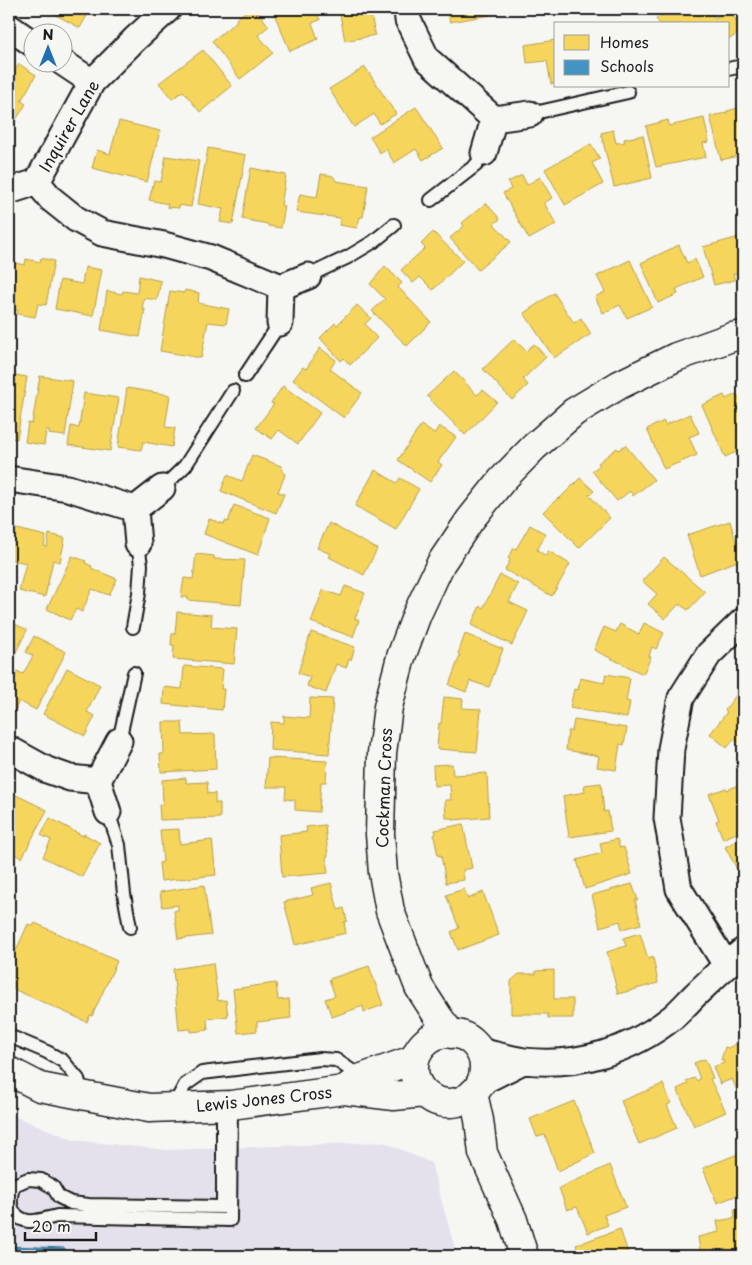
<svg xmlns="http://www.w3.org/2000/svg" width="752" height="1265" font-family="'Playpen Sans',sans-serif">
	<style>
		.built { fill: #e4e1ed }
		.homes { fill: #f6d55c; stroke: #b59e49 }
		.schools { fill: #4393c3; stroke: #376f91 }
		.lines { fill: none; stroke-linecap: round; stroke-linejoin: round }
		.lane-casing { stroke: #1c1c1c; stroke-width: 16 }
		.street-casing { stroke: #1c1c1c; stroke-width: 29 }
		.secondary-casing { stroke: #1c1c1c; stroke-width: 31 }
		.lane { stroke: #f6f6f2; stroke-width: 12 }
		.street { stroke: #f6f6f2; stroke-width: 25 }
		.secondary { stroke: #f6f6f2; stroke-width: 28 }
		.labels { text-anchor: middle; stroke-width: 5; stroke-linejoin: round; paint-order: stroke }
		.street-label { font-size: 16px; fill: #1c1c1c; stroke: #f6f6f2 }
	</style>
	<rect width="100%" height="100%" fill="#f6f6f2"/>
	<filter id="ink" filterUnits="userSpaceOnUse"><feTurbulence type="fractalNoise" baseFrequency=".02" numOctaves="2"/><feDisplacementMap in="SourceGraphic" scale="10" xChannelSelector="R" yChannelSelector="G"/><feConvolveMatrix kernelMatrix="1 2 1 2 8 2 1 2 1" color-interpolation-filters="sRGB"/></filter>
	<g filter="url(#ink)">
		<path class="built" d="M9,1114L74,1140L166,1150L384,1142L431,1163L457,1256H9Z"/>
		<path class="homes" d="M45,9H88L90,10L80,28Z
			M249,9H255L269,26L258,35L273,53L240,79L212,41L237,21L236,19Z
			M272,9H315L320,20L312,23L318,39L290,51Z
			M339,9H370L375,35L345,41Z
			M447,9H489L490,15L450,22Z
			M673,9H715L711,12L715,18L729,9L742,31L728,40V24H660L656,19Z
			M556,40V83L551,84L547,61L527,63L525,45Z
			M203,50L232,86L200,112L183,91L172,99L159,83Z
			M19,64L36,75L21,101L26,104L14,123L9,120V69L14,72Z
			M365,67L396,114L380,124L374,114L354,127L329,89Z
			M416,107L443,148L423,160L416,149L394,163L386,149L380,153L370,137Z
			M743,107V155L721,160L710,116L727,113V111Z
			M704,118L709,142L703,143L706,157L656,167L646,126L668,120L669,126Z
			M119,121L160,131L147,182L92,168L97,150L110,154Z
			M613,130L616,143L625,142L624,139L643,135L652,178L614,187L601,133Z
			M591,144L600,159L592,163L603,184L565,205L545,169Z
			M208,148L246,155L233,224L220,222L223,209L198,204Z
			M166,156L199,161L191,207L179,205V208L167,207L168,204L149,200L154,181L161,182Z
			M251,168L286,175L281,206H285L281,228L268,226V224L242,219Z
			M321,174L333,176L336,181L368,186L363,217H360L357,228L339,225L340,218L296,212L300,194L317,197Z
			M522,175L527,185L540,177L552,198L544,203L556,224L529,239L503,193L511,189L508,182Z
			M486,203L500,219L494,224L511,242L478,270L450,238L464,226L462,223Z
			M433,232L463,261L433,290L420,277L413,283L401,270L425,248L421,244Z
			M743,236V271L733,274L735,280L714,285L703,247Z
			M679,245L687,263L695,259L703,277L676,289L678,294L658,303L641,263Z
			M41,258L54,261L46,305L38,304L35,317L17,314L18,310L9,309L15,263L25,265L26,259L40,262Z
			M630,260L652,307L627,318L620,305L603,313L595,297L605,292L597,276Z
			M385,266L402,283L398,287L431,322L407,346L372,311L385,299L370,284Z
			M85,267L102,270L93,316L55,309L60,280L82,284Z
			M139,276L161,281L157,300L144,298L142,309H145L140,337L101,330L107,291L122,294L123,291L137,293Z
			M185,290L199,293L198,303L229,309L226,324L208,322L201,358L160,351L170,291L184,293Z
			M554,293L574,323L581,318L591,334L554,358L524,313Z
			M357,305L371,318L365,324L377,338L350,365L344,358L341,361L320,338L335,323L337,325Z
			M514,339L526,351L534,344L546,357L523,379L528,385L512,400L483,369Z
			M320,348L336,360L330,369L362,393L344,418L293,380L303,367L306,369Z
			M454,371L477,395L483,390L497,402L465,435L427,396Z
			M9,374L27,377L17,439L9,438Z
			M40,376L73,381L65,436L49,434V430H46L44,445L25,442L28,423L32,424Z
			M283,386L320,413L298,444L279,430L272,439L256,428L274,404L271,403Z
			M127,388L170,395L165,427L175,428L172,447L143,442L141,450L118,447Z
			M84,393L119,398L110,451L68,445L71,426L79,428Z
			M736,394L738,397L743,395V449L725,457L702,405L724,395L726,399Z
			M690,414L699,433L689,437L697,455L664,469L647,429L664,421L665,425Z
			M421,425L434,434L439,426L456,437L438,462L442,465L430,482L398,460Z
			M625,445L654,480L633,496L630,491L617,501L592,471L600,465L598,463L617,448L619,450Z
			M252,455L281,466L285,475L278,492L284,494L276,513L221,491L227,475L242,481Z
			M375,470L397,483L400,478L419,489L396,529L355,506Z
			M580,478L594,491L589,495L610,518L579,548L543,512L558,498L559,499Z
			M234,505L270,518L258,555L204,534L209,519L224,524L225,521L228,522Z
			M730,521L736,542L743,539V559L700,575L687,535Z
			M329,523L377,549L364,575L329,557L331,554L317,548Z
			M530,525L546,534L537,550L546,556L548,551L570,564L552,596L505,570L510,560L508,558L514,548L516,549Z
			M9,527L46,536L44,546L47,547L49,534L65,538L60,562L53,560L45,597L19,591L26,563L9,559Z
			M196,554L214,556V559L245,560L241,605L187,600L188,597H181L184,578L193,579Z
			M72,556L86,561L85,563L92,566L91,568L117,579L109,595L92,589L82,612L76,609L70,620L47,609Z
			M664,557L705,592L688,610L679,604L665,619L648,604L657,594L642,581Z
			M500,575L518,584L509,602L528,611L512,645L471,625L480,606L483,608Z
			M345,586L365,593L355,619L359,620L353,637L311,622L323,590L341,596Z
			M177,612L212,615L211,627L237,629L234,664L173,659L174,645H171L172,634H175Z
			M9,621L27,630L9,666Z
			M644,623L664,633L656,649L652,647L649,656L651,657L643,674L594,650L604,627L616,632L620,624L639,634Z
			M311,632L355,647L351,660L349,659L346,668L336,664L326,693L307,686L310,677L298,673Z
			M465,634L503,649L489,687L470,681L466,692L449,685L460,655L458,654Z
			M34,636L66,652L36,710L19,701L13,715L9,713V684L15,670L23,674L33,656L26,652Z
			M184,666L223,669L221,689H224L222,710L163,704L164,687L182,689Z
			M67,668L100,685L87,712L95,716L85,736L43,714Z
			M606,674L630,678L626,701L630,702L627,718L570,708L574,689L578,690L580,678L604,683Z
			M737,694L743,699V746L734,739L727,748L710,734L727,712L725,710Z
			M444,697L463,699L462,708L481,709L477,752L437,749L439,723L441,724Z
			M310,698L333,699L329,754L270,750L271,722L284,723V716L309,718Z
			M574,720L627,728L624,745L620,744L616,770L597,767L599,756L566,750L568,731H572Z
			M163,722H182L183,735L215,734L216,769L161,772L160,754H164Z
			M268,758L327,761L326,782H321L319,812L295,810V800L285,799L286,787H266Z
			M452,764L453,775L487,773L489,817L453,820V818H446L445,800H451L450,785L434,786L433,765Z
			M186,778V783L207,782L208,794L215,793V803H220V818L160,820L159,805L163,804L162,780Z
			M601,783L604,812L608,811L611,831L569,837L563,796L585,792L584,785Z
			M743,783V830L723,839L716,821L719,820L709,794L726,788L727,790Z
			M10,792L47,810L22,858L9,851V794Z
			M50,818L83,836L84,834L100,843L82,877L43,857L51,840L41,835Z
			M463,824L472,868L463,870L464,880L446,883L441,855L438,856L434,835L436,834L435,830Z
			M325,825L328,856L326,857L328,873L282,877L279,835L307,832L306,827Z
			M179,829L180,844L212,840L216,875L161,881L159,863L163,862L160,830Z
			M743,837V880L725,847Z
			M617,839L620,848L624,847L632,874L585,889L577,860L602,853L600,843Z
			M331,883L338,910L344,908L347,921L344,922L346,933L295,945L284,902L313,895L311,888Z
			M632,884L638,900H635L641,924L622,929L620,921L600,927L592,895Z
			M204,885L211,935L178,939L174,911L178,910V905L162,907L160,892Z
			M464,889L468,899L483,892L499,935L458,950L451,932L459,928L446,895Z
			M35,923L117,961L92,1016L90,1015L87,1022L9,987V966L28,924L33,926Z
			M640,933L648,959L653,957L658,983L618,994L607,952L626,946L623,938Z
			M213,963L218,1001L226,1000L228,1016L207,1019L208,1030L191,1032V1029L179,1030L173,969Z
			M369,966L383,1005L364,1012L363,1006L332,1017L325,999L335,996L329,979Z
			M554,970V999H573V1018H548V1014H511V981L519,974H536V971Z
			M276,983L278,1000L289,999L291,1018L257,1022V1031L238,1033L233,989Z
			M743,1040V1104L732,1079L720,1084L713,1067L724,1063L723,1060H721L725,1047L728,1048Z
			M705,1059L713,1078L710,1079L726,1112L694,1126L677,1089L688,1084L686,1081L695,1078L697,1081L700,1079L694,1063Z
			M663,1084L671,1103L667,1105L677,1128L639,1144L621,1101Z
			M574,1101L595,1153L558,1171L545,1135L537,1137L530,1119Z
			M743,1152V1202L741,1203L738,1195L717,1203L703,1168Z
			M610,1165L626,1207L604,1215L608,1225L588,1233L577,1207L567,1210L559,1188Z
			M743,1208V1256H701L698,1237L719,1232L717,1221L735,1218L734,1210Z
			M620,1229L629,1256H580L576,1245Z"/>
		<path class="schools" d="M9,1246L65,1248V1256H9Z"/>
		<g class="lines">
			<g class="lane-casing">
				<path id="lane" d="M728,69L743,66
					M530,114L628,92
					M431,200L476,165L484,153
					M308,276L348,257L373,242L394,225
					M245,376L280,323
					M162,488L185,466L233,391
					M133,627L139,593L141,565L138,544
					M119,741L134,673
					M108,812L119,845L124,894L130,927
					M9,1036L47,1052L63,1061L78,1079L82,1095
					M223,1106V1207L89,1205L71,1203L59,1197L53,1187L41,1180L28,1179L14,1185C8,1200 9,1217 28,1221C37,1222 48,1218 57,1216L230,1220L231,1105
					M173,1107L185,1085L202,1073L320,1059L336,1060L352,1071L359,1079"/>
			</g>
			<g class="street-casing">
				<path id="street" d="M407,9L408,20L427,59L494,119
					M9,27L32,43
					M62,62L92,82
					M484,153L494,119L530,114
					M37,182L51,199L76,219L102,233L164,245L211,258L281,287
					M9,191L37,182L92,82L135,39L168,9
					M280,323L281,287L308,276
					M9,479L68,488L135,509
					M138,544L135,509L162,488
					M9,749L47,770L70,778L98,781
					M108,812L98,781L119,741
					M726,965L679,889L667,818L671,749L681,698L709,654L743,621
					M479,1051C494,1054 509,1059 524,1061C578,1067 631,1051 673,1017C681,1010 688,1002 695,995C711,980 726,965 743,951
					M481,1082L523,1061"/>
			</g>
			<g class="secondary-casing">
				<path id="secondary" d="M414 1068a35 35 0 1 1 70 0a35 35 0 1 1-70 0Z
					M451,1034L439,1018L419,987L390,911L383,873L380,834L382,753L388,707L401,657L417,614L441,563L470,520L502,480L534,447L574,412L619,385L676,357L732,337L743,335
					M9,1071L40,1087L149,1108L231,1105L344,1090L394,1096L424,1093
					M344,1090L359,1079L415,1059
					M473,1093L479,1120L483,1153L513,1220L524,1256"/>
			</g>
			<use href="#lane" class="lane"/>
			<use href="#street" class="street"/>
			<use href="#secondary" class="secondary"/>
		</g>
	</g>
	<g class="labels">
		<g class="street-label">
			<text transform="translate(69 126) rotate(-60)" y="6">Inquirer Lane</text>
			<text transform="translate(384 788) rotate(-88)" y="6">Cockman Cross</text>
			<text transform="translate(264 1099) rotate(-6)" y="6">Lewis Jones Cross</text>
		</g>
	</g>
	<rect width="752" height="1265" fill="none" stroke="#f6f6f2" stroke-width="30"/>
	<rect x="15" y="15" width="722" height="1235" fill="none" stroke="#1c1c1c" stroke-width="2" filter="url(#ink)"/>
	<rect x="554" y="22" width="175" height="65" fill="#f6f6f2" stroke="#9f9f9c"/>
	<rect x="564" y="35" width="25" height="15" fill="#f6d55c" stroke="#9f9f9c"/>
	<text x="600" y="48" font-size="15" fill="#1c1c1c">Homes</text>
	<rect x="564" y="60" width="25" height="15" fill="#4393c3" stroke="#9f9f9c"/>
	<text x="600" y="72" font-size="15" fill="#1c1c1c">Schools</text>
	<g transform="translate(48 48)"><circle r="24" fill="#f6f6f2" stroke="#9f9f9c"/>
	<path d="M0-4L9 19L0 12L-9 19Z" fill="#1f6fb2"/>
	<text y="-8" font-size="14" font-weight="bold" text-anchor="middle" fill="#1c1c1c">N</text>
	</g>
	<path d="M25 1232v8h71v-8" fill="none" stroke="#1c1c1c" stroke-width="2.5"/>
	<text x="32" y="1232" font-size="15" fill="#1c1c1c" stroke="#f6f6f2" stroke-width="4" paint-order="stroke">20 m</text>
</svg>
